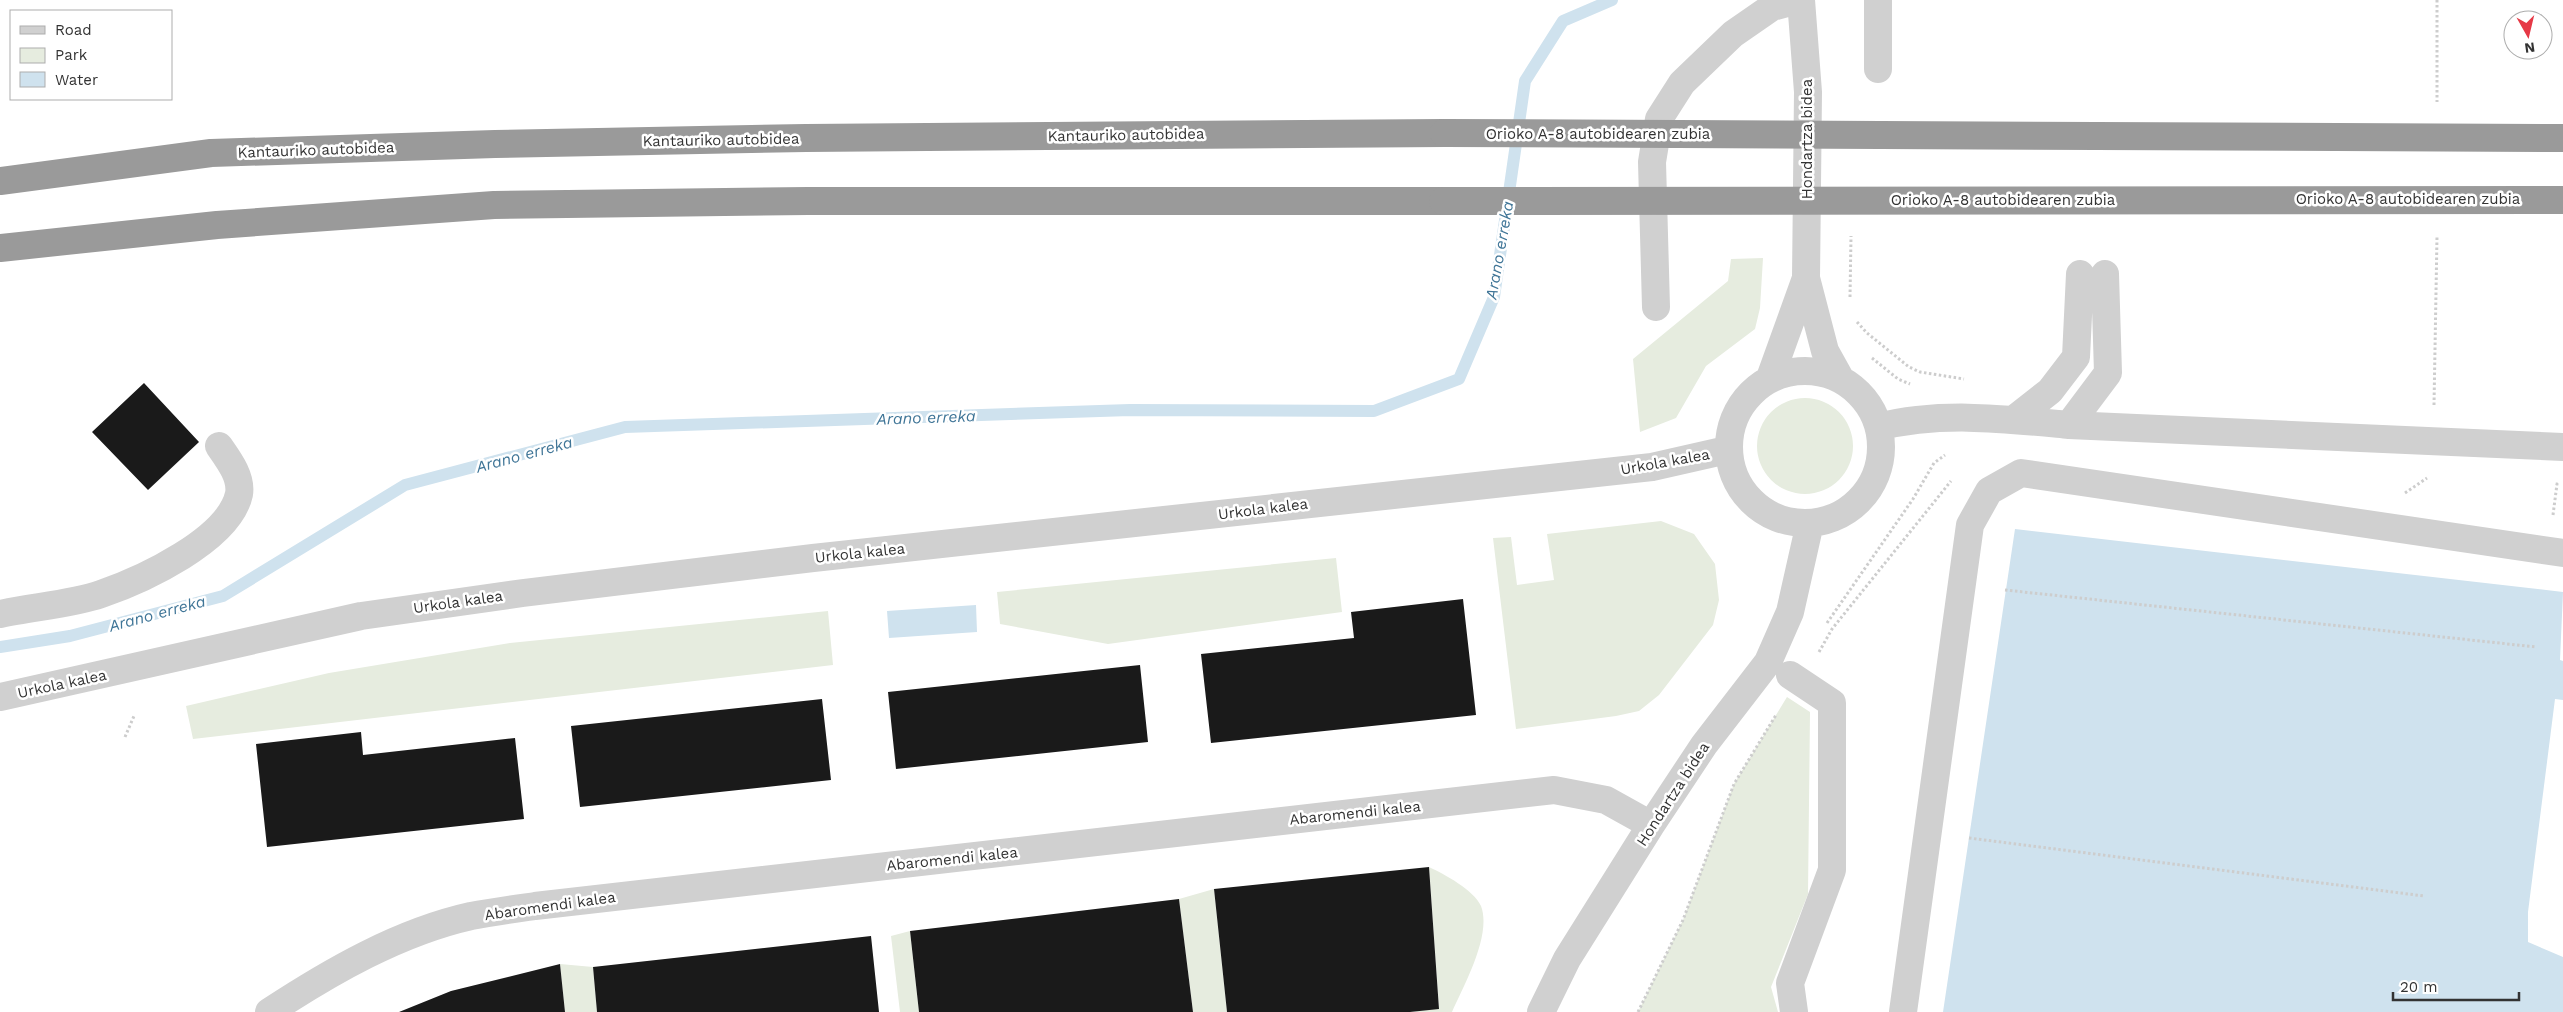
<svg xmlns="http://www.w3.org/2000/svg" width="2563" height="1012" font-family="'Work Sans',sans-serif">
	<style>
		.green { fill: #e6ecdf }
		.water { fill: #cfe2ee }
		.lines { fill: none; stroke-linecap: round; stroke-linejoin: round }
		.stream { stroke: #cfe2ee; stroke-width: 12 }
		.building { fill: #1a1a1a }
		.path { stroke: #cdcdcd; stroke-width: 3; stroke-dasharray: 2.5 2.5; stroke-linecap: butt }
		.minor { stroke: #d0d0d0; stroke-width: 28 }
		.highway { stroke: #9a9a9a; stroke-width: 28 }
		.highway-bridge { stroke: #9a9a9a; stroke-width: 28 }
		.labels { text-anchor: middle; stroke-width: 5; stroke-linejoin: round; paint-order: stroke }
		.street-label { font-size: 15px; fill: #333; stroke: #fff }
		.water-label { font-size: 16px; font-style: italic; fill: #3f7597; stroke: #fff }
	</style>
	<rect width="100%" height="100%" fill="#fff"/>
	<path class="green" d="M1763,258L1760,308L1755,329L1706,366L1676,418L1640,432L1633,359L1728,281L1731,259Z
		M1757 446a48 48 0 1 1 96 0a48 48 0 1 1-96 0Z
		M1661,521L1694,534L1715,564L1719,600L1713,625L1659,695L1639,711L1616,716L1516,729L1493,538L1511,537L1517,585L1554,580L1547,534Z
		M1336,558L1342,612L1108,644L1000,624L997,592Z
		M828,611L833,665L193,739L186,706L329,673L510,643Z
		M1787,697L1810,712L1808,894L1771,987L1778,1012H1638L1683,920L1734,784Z
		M1429,867C1444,874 1474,890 1481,906C1492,935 1464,985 1452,1012H1410L1439,1008Z
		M1214,889L1227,1012H1193L1179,899Z
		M910,931L919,1012H900L891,936Z
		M560,964L593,967L597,1012H565Z"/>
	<path class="water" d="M2015,529L2563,592L2560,660L2563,661V700L2555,699L2528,912V942L2563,957V1012H1943Z
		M976,605L977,632L889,638L887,611Z"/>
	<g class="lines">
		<path class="stream" d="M0,647L70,636L223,596L405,485L625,427L1130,410L1374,411L1459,379L1494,297L1525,81L1563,21L1612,0"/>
	</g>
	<path class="building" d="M144,383L199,442L148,490L92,432Z
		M1463,599L1476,715L1211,743L1201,654L1354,638L1351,612Z
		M1140,665L1148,742L896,769L888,692Z
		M822,699L831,780L580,807L571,726Z
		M361,732L363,755L515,738L524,819L267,847L256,744Z
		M1429,867L1439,1009L1410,1012H1227L1214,889Z
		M1179,899L1193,1012H919L910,931Z
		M871,936L879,1012H597L593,967Z
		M560,964L565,1012H399L451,991Z"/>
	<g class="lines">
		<path class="path" d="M2437,0V102
			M1850,297L1851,236
			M1857,322L1867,333L1909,367L1920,372L1964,379
			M1872,358L1898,379L1910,384
			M2434,405L2437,236
			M2405,493L2427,478
			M2553,515L2557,484H2554
			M2005,590L2536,647
			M1827,623L1913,499L1934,463L1945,455
			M1819,652L1832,629L1951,481
			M125,737L134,716
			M1969,838L2424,896
			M1638,1012L1683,920L1734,784L1776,715"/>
		<path class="minor" d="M1801,0L1808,92L1806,278L1825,351L1840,378
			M1878,69V0
			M1656,307L1652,162L1659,119L1682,83L1733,34L1772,7L1798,0
			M1729 447a76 76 0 1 1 152 0a76 76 0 1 1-152 0Z
			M1770,378L1806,278
			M2013,420L2050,391L2076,357L2080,274
			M2069,425L2108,373L2105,274
			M1879,427C1940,411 2007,419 2069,425L2563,447
			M0,614C31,607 73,604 101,594C142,580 229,540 239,494C242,477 228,459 219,446
			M1790,675L1832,703V870L1790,983L1794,1012
			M0,697L361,616L523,593L813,558L1652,467L1727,450
			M269,1012C330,972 399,932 471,916C492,912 514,909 535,906L1554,790L1606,800L1651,825
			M1541,1012L1567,959L1651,825L1704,745L1768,662L1790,612L1810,523
			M1903,1012L1970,525L1989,491L2021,473L2563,553"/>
		<path class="highway" d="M0,181L211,153L495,144L806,138L1444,133
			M0,248L217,225L494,205L808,201H1443"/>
		<path class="highway-bridge" d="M1444,133L2563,138
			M1443,201L2563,200"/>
	</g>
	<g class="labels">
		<g class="street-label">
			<text x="1598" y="139">Orioko A-8 autobidearen zubia</text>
			<text transform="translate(1126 135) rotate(-1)" y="5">Kantauriko autobidea</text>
			<text transform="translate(1807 139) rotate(-90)" y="5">Hondartza bidea</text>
			<text transform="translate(721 140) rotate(-1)" y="5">Kantauriko autobidea</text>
			<text transform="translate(316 150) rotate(-2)" y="5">Kantauriko autobidea</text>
			<text x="2408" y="204">Orioko A-8 autobidearen zubia</text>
			<text x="2003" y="205">Orioko A-8 autobidearen zubia</text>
			<text transform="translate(1665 462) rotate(-10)" y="5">Urkola kalea</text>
			<text transform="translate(1263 509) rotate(-7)" y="5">Urkola kalea</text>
			<text transform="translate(860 553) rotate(-6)" y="5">Urkola kalea</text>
			<text transform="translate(458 602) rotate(-8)" y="5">Urkola kalea</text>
			<text transform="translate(62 684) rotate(-12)" y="5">Urkola kalea</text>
			<text transform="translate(1673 794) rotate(-57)" y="5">Hondartza bidea</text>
			<text transform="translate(1355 813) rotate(-6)" y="5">Abaromendi kalea</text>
			<text transform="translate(952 859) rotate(-6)" y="5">Abaromendi kalea</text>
			<text transform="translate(550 906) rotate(-8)" y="5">Abaromendi kalea</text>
		</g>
		<g class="water-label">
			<text transform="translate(1499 250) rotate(-80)" y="6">Arano erreka</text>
			<text transform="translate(926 417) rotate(-2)" y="6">Arano erreka</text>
			<text transform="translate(524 454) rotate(-15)" y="6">Arano erreka</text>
			<text transform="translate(157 613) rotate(-15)" y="6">Arano erreka</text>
		</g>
	</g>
	<rect x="10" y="10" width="162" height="90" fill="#ffffff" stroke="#adadad"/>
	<rect x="20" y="26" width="25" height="8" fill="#d0d0d0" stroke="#adadad"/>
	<text x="55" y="35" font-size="15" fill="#333333">Road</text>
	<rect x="20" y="48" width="25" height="15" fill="#e6ecdf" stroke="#adadad"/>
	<text x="55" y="60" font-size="15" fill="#333333">Park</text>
	<rect x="20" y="72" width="25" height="15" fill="#cfe2ee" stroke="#adadad"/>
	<text x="55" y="85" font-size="15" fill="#333333">Water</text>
	<g transform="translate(2528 35) rotate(172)"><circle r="24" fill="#ffffff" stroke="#adadad"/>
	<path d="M0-4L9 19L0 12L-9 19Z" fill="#e63946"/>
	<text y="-8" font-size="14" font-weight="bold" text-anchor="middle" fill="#333333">N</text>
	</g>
	<path d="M2393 992v8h126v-8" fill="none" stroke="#333333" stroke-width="2.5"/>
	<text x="2400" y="992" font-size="15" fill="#333333" stroke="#ffffff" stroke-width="4" paint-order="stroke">20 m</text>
</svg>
